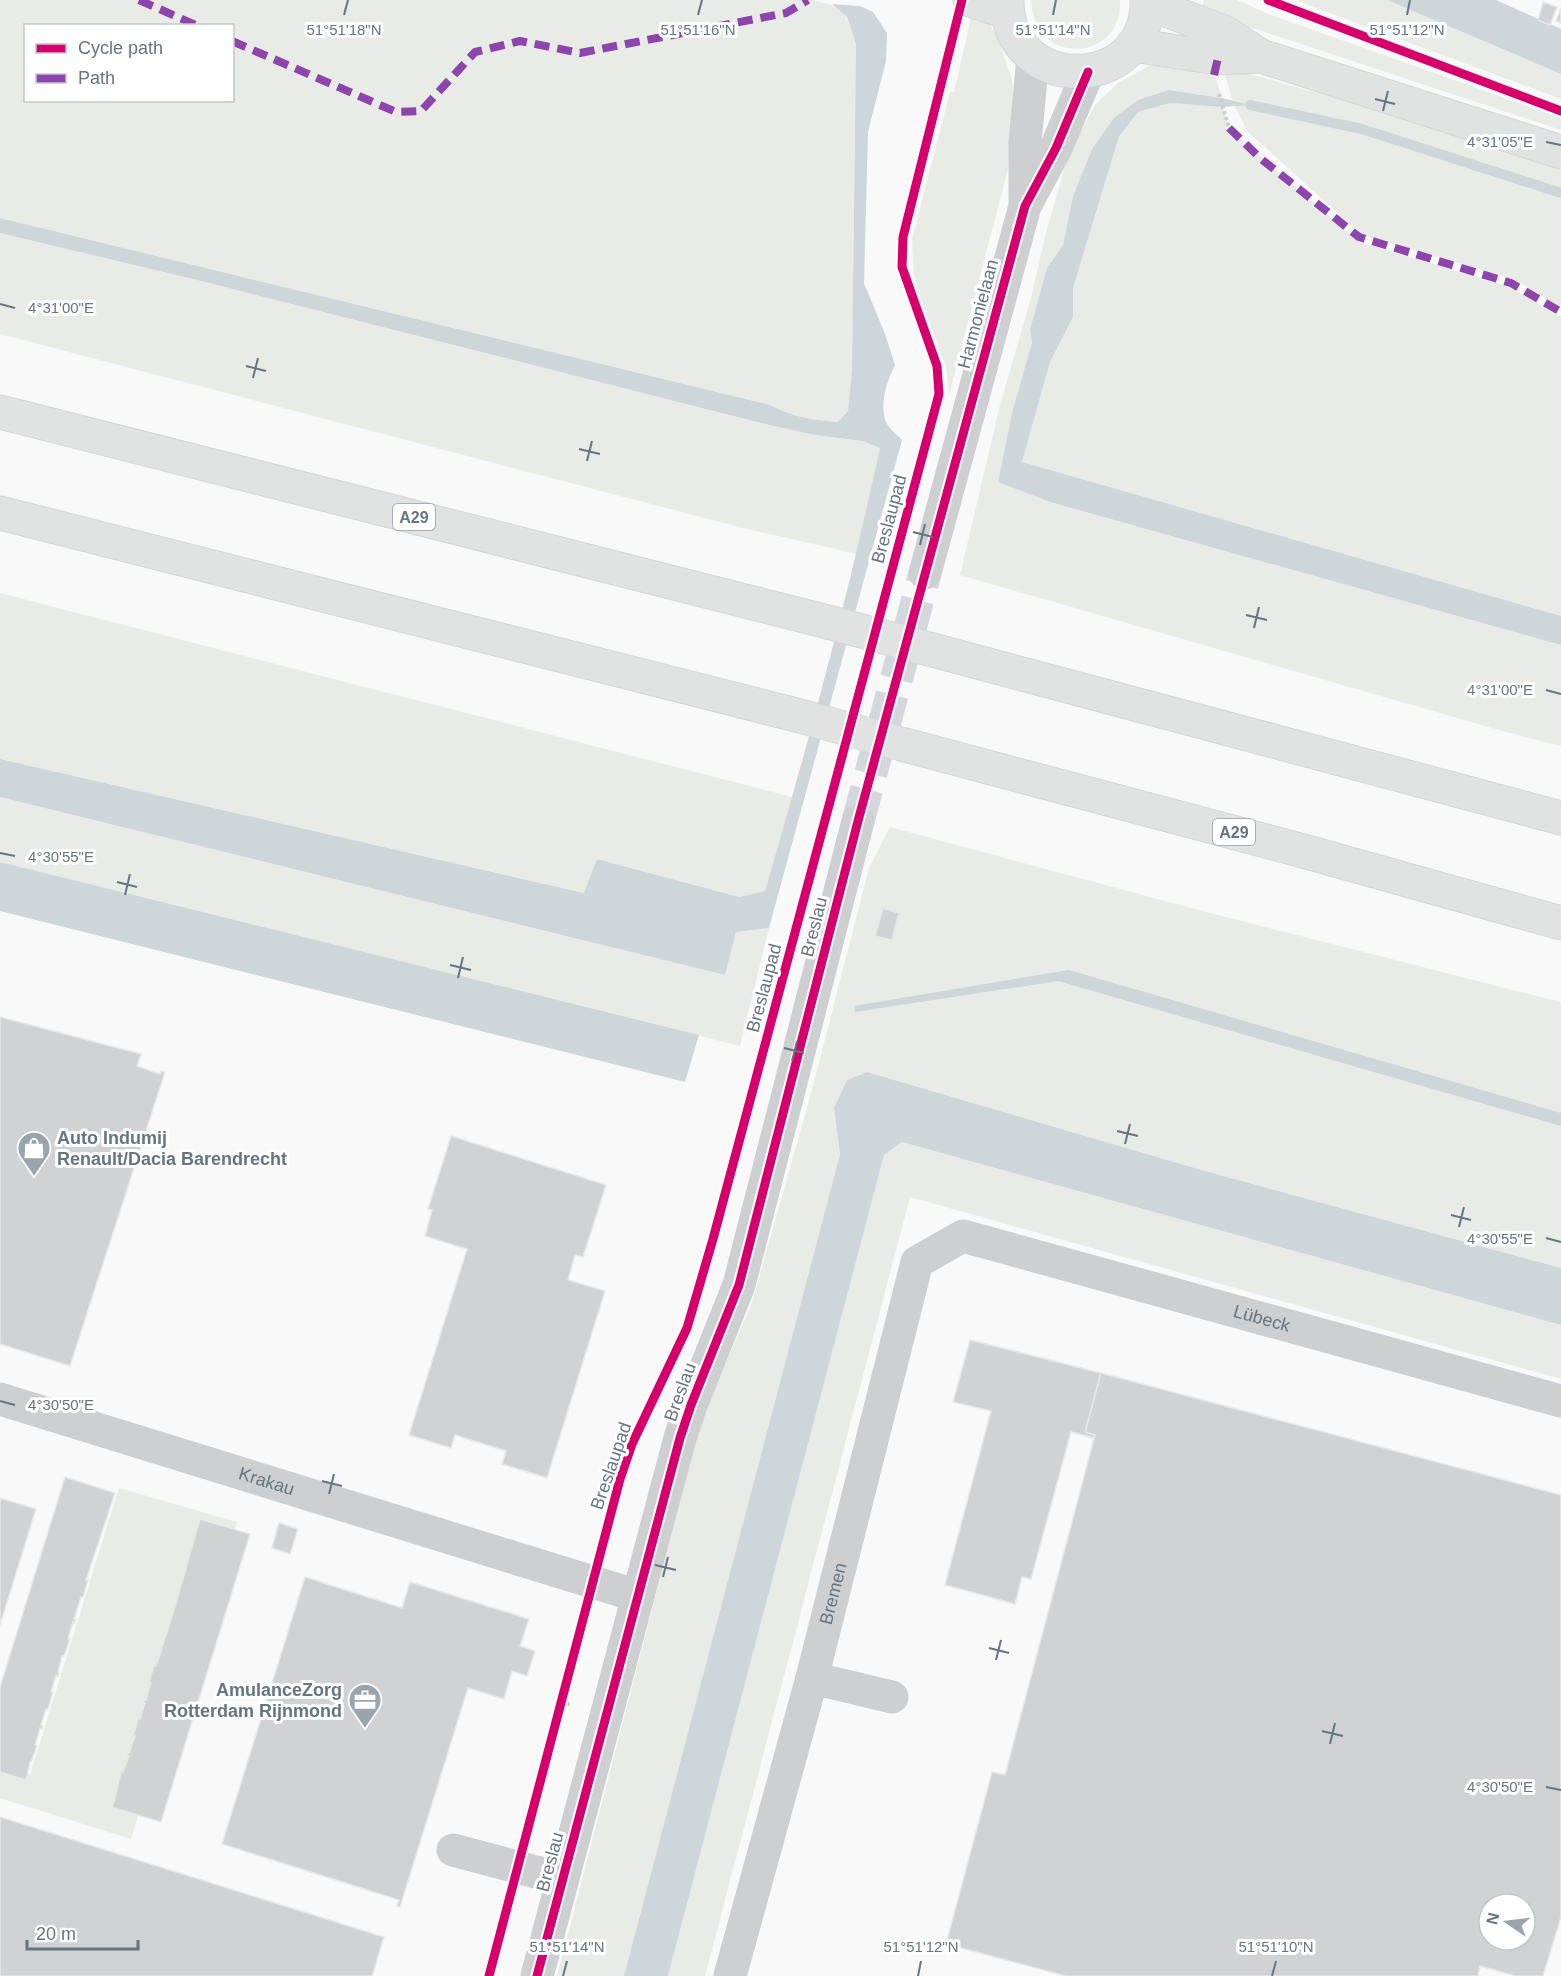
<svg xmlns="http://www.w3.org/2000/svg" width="1561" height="1976" font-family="Arial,sans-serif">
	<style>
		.green { fill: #e8ebe6; fill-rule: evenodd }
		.water { fill: #ced6d9 }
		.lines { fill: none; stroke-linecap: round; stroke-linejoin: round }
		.stream { stroke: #ced6d9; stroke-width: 10 }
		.building { fill: #d0d2d3; stroke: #e8e8e8; stroke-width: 1.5; fill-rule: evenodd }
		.minor-tunnel { stroke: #d4d8dc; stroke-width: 33; stroke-dasharray: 33 16; stroke-linecap: butt }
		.major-casing { stroke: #d5d6d7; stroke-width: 35 }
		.highway-casing { stroke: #d5d6d6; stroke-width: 35 }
		.path { stroke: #cbcccd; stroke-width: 4; stroke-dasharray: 3 3; stroke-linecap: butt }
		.minor { stroke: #cecfd0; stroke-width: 33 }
		.major { stroke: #e1e2e2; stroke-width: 33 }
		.highway { stroke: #e1e2e2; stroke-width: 33 }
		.highway-bridge-casing { stroke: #d5d6d6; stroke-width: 35; stroke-linecap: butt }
		.highway-bridge { stroke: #e1e2e2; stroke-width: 33 }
		.quiet { stroke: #8e44ad; stroke-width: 8; stroke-dasharray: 15 8; stroke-linecap: butt }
		.cycleway-casing { stroke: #fff; stroke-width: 13 }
		.cycleway { stroke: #d6006c; stroke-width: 9 }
		.ticks { fill: none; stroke: #657683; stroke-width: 2 }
		.labels { text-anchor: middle; stroke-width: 6; stroke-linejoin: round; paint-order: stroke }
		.shield { fill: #fff; stroke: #939fa8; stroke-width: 1.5 }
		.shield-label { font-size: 16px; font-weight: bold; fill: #657683 }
		.street-label { font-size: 18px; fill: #657683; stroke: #fff }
		.poi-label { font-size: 18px; font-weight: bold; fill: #657683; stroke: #fff; text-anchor: start }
		.ticks-label { font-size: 15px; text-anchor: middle; fill: #657683; stroke: #fff; stroke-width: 6; stroke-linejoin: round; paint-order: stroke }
	</style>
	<rect width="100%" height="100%" fill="#f9f9f9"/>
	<path class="green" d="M0,0H812C846,7 845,13 856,44L852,369L848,411L838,422C813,420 792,417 770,405L0,218ZM26,26H232V100H26Z
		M1031,0H1120C1124,61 1034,69 1031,0Z
		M1204,0H1237L1271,15L1561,118V130L1201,11Z
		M1295,0H1387L1561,74V99Z
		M973,10L987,20L998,38L1012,80L1015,104L1008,169L949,395L946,367L919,294L914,275L912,239L950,92H954Z
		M1154,63L1212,66L1222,98L1168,90L1138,100L1092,149L1073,196L1063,245L1047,268L1030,329L1032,342L1012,413L998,482L1050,502L1561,645V746L1506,732L960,575L1000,405L1031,298L1045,237L1069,151L1096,104L1118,83Z
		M1223,67L1362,105L1561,170V307L1513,279L1362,235L1247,131L1233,103Z
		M1170,103L1223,107L1231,130L1359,242L1508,286L1561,317V616L1022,462L1050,362L1073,317V288L1119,138L1138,112Z
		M0,233L201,281L761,423L814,435L863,441L881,448L857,554L739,527L0,334Z
		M0,593L792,797L765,891L739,897L597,859L585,893L0,759Z
		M0,797L725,975L736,932L769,928L740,1046L0,862Z
		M890,827L1206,912L1561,1002V1268L1205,1171L867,1072L847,1080L834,1108L840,1154L624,1976H557L702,1417L752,1303L812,1090L869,868Z
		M902,1142L1561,1325V1379L910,1197L705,1976H668L884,1155Z
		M119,1488L237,1522L231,1541L222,1538L131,1839L0,1798V1766L30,1775Z"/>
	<path class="water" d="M1387,0H1496L1561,29V74Z
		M832,4L860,6L873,12L887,33L886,61L868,132L864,283L885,334L895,365C887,381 879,404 886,422C889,429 897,435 902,440L769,928L736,932L725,975L0,797V759L584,893L597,859L739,897L765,891C808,744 848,597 880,448L863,441L814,435L761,423L201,281L0,233V218L770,405C792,417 813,420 838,422L848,411L852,369L856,44L847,17Z
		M1168,90L1222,98L1250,105L1223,107L1170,103L1138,112L1119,137L1073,288V317L1050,362L1022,462L1561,616V645L1050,502L998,482L1012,413L1032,342L1030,329L1047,268L1063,245L1073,196L1092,149L1114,118L1138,100Z
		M0,862L699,1035L685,1082L0,911Z
		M1069,970L1561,1113V1126L1058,981L855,1012L854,1006Z
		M867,1072L1205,1171L1561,1268V1325L902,1142L884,1155L668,1976H624L840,1154L834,1108L847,1080Z"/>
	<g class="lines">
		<path class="stream" d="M1250,105L1362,129L1561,193"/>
	</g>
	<path class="building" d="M1543,2L1557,7L1550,25L1538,20Z
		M1561,8V23L1556,21Z
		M883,908L899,913L892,940L875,936Z
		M0,1017L141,1054L137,1066L160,1074L161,1071L165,1072L70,1366L0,1344Z
		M451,1136L606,1185L583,1257L575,1255L568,1280L605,1291L547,1478L502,1464L506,1451L455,1435L451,1448L409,1435L467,1249L425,1236L432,1210L428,1209Z
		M970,1340L1101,1373L1085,1432L1095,1435L1094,1438L1071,1432L1031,1579L1022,1577L1015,1604L945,1585L991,1411L953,1402Z
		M1101,1373L1561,1495V1917L1543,1976H1516L1480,1966L1478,1976H1066L946,1944L992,1772L1005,1775L1095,1435L1085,1432ZM1489,1904H1525V1940H1489Z
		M65,1477L115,1493L86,1580H88L83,1597H81L74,1619H76L74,1623L73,1622L68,1639H70L64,1656H62L58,1672L59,1673L58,1676L56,1675L51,1692H53L48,1709H46L41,1725L43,1726L42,1729L40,1728L35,1745L37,1746L31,1762H30L26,1780L0,1772V1687Z
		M0,1498L36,1509L0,1625Z
		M200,1519L250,1534L161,1822L111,1807L113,1806L121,1772H123L129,1756L127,1755L128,1752L129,1753L135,1736H133L138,1719H140L145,1703L143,1702L144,1699L146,1700L151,1683L149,1682L154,1665L156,1666L162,1649H160L161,1646L162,1647L175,1607Z
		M279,1523L298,1529L290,1554L272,1548Z
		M305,1577L402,1608L410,1582L529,1619L520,1646L535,1651L527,1676L512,1671L504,1699L468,1688L400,1907L397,1906L399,1900L222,1844Z
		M0,1817L384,1937L372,1976H0Z"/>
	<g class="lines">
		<path class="minor-tunnel" d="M858,821L925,573"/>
		<g class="major-casing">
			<path id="major" d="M970,0L1007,12
				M1007,0C1007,96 1149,94 1147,0
				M1148,3L1226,33L1261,56L1561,152
				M1133,45L1218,58L1261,56"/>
		</g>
		<g class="highway-casing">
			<path id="highway" d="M0,412L828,622
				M0,513L804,717
				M929,649L1561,818
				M905,745L1296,849L1561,923"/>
		</g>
		<path class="path" d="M1219,94L1229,128
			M561,1702L572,1705"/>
		<g class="minor">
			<path d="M1025,201V142L1033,58"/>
			<path d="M925,573L1025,206L1056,148L1088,72"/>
			<path id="s1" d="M0,1399L638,1596"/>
			<path d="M812,1678L892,1697"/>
			<path d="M453,1850L562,1879"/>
			<path d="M537,1976L680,1438L691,1405L739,1285L858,821"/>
			<path id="s2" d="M730,1976L812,1678L917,1262L963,1236L1561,1401"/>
		</g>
		<use href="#major" class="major"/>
		<use href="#highway" class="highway"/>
		<g class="highway-bridge-casing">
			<path id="highway-bridge" d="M828,622L929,649
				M804,717L905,745"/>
		</g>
		<use href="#highway-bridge" class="highway-bridge"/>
		<path class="quiet" d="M139,0L198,26
			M232,41L396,112L421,111L475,52L520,41L580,53L786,13L808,0
			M1214,75L1218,58
			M1229,128L1260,158L1359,237L1511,283L1561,312"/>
		<g class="cycleway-casing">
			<path id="cycleway" d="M1268,0L1561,111
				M489,1976L620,1479L632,1444L687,1328L713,1239L939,394L937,366L902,267L903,237L962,0
				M537,1976L680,1438L691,1405L739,1285L858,821L1025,206L1056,148L1088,72"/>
		</g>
		<use href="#cycleway" class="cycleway"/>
	</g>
	<path class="ticks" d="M344,15L348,0M698,15L702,0M1053,15L1056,0M1407,15L1410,0M1375,99L1395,104M1383,111L1388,91M1546,142L1561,145M0,304L15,308M246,366L266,371M253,378L258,358M579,449L600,454M587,461L592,441M913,532L933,537M920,545L925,524M1246,615L1267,620M1254,628L1259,607M1546,690L1561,694M0,853L15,856M117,882L137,887M125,895L130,874M450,965L471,970M458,978L463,957M784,1048L804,1053M792,1061L797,1041M1117,1131L1138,1136M1125,1144L1130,1124M1451,1215L1471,1220M1459,1227L1464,1207M1546,1238L1561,1242M0,1401L15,1405M322,1481L342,1486M329,1494L334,1474M655,1565L676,1570M663,1577L668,1557M989,1648L1009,1653M996,1660L1001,1640M1322,1731L1343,1736M1330,1744L1335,1723M1546,1787L1561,1790M563,1976L567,1961M918,1976L921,1961M1272,1976L1276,1961"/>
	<defs>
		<g id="shop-pin" transform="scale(1.725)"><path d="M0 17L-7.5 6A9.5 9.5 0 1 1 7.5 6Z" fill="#99a4ac" stroke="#fff"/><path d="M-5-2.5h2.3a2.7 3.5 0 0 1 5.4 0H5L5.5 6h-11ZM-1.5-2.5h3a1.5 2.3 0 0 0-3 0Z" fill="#fff"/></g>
		<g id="office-pin" transform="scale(1.725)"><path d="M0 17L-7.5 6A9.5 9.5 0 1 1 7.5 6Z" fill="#99a4ac" stroke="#fff"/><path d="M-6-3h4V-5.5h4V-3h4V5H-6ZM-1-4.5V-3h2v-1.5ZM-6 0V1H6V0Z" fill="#fff"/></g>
	</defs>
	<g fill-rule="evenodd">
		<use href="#shop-pin" x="34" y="1148"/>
		<use href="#office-pin" x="365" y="1700"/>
	</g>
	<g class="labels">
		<g class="shield">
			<rect x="393" y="504" width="42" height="26" rx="4.5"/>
			<rect x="1213" y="819" width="42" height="26" rx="4.5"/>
		</g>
		<g class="shield-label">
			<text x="414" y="523">A29</text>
			<text x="1234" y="838">A29</text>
		</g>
		<g class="street-label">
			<text transform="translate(978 314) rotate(-75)" y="6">Harmonielaan</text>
			<text transform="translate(889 519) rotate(-75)" y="6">Breslaupad</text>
			<text transform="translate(814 927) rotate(-76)" y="6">Breslau</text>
			<text transform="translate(764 988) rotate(-75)" y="6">Breslaupad</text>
			<text dy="6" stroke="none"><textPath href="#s2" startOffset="1101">Lübeck</textPath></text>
			<text transform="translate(680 1392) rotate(-70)" y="6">Breslau</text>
			<text transform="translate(611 1466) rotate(-71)" y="6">Breslaupad</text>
			<text dy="6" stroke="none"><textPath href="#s1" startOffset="279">Krakau</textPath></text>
			<text dy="6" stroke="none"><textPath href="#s2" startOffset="396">Bremen</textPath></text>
			<text transform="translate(550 1862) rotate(-75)" y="6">Breslau</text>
		</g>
		<g class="poi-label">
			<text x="57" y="1144">Auto Indumij<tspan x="57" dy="21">Renault/Dacia Barendrecht</tspan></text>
			<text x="342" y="1696" text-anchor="end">AmulanceZorg<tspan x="342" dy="21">Rotterdam Rijnmond</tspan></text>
		</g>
	</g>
	<g class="ticks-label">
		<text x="344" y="35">51°51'18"N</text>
		<text x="698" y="35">51°51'16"N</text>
		<text x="1053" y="35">51°51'14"N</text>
		<text x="1407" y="35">51°51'12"N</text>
		<text x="1500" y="147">4°31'05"E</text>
		<text x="61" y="313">4°31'00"E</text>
		<text x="1500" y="695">4°31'00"E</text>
		<text x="61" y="862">4°30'55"E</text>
		<text x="1500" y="1244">4°30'55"E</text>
		<text x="61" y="1410">4°30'50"E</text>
		<text x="1500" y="1792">4°30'50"E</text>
		<text x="567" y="1952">51°51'14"N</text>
		<text x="921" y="1952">51°51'12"N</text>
		<text x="1276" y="1952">51°51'10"N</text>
	</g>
	<rect x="24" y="24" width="210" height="78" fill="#ffffff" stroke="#c1c8cd" stroke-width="1.5"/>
	<rect x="36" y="44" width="30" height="9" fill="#d6006c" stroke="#c1c8cd" stroke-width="1.5"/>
	<text x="78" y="54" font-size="18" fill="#657683">Cycle path</text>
	<rect x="36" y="74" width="30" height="9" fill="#8e44ad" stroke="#c1c8cd" stroke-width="1.5"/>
	<text x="78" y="84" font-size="18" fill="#657683">Path</text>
	<g transform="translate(1507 1922) rotate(284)"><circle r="28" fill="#ffffff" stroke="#c1c8cd" stroke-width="1.5"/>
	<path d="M0-4.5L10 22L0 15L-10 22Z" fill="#99a4ac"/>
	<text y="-9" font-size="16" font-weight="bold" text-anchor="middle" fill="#657683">N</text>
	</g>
	<path d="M27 1940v9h111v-9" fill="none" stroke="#657683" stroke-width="3"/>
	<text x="36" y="1940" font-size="18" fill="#657683" stroke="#ffffff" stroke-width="4.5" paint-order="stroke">20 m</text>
</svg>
